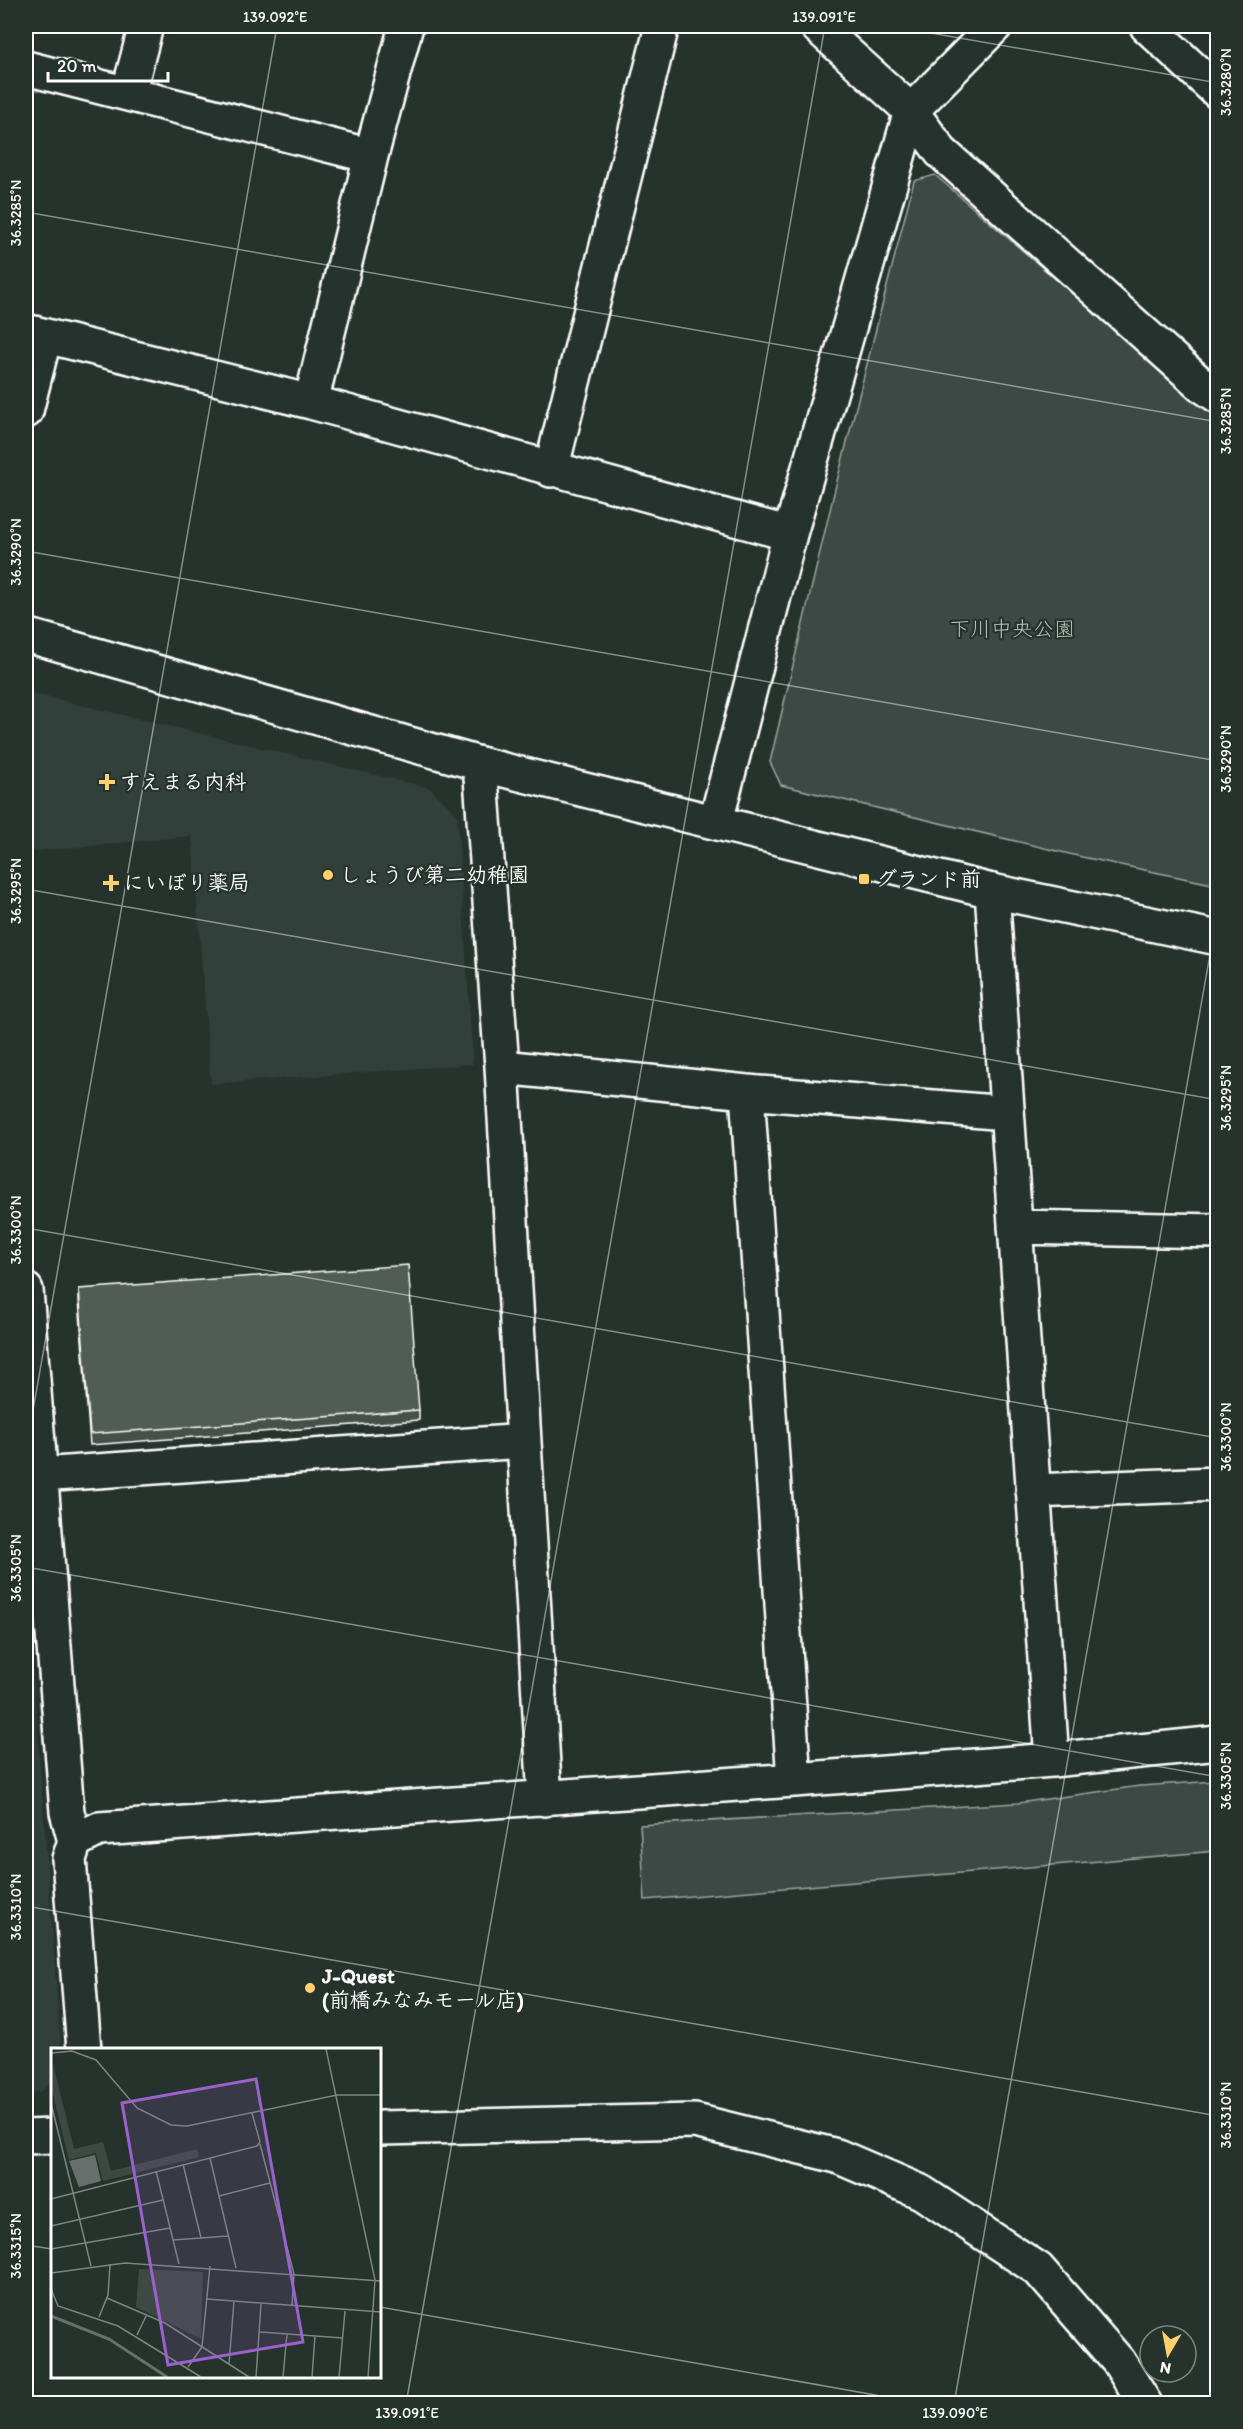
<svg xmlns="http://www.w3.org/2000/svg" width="1243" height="2429" font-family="Itim,'Klee One',sans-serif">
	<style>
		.built { fill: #333f3a }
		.green { fill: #3e4944; stroke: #9ea4a2; stroke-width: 1.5 }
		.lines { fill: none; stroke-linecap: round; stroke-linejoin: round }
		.street-casing { stroke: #fff; stroke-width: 38 }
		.secondary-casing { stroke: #fff; stroke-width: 38 }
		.street { stroke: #26332d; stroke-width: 33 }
		.secondary { stroke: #26332d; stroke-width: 33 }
		.wall { fill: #464f4b; stroke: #fff; stroke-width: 1.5 }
		.building { fill: #515c57; stroke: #fff; stroke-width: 1.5 }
		.ticks { fill: none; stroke: #fff; stroke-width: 1.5; stroke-opacity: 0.45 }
		.poi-dot { fill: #ffd166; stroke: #26332d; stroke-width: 2 }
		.labels { text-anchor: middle; stroke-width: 4.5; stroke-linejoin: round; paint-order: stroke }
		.park-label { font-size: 21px; fill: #bbbfbe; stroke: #26332d }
		.poi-label { font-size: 21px; font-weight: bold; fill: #fff; stroke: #26332d; text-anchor: start }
		.inset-river { fill: none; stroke: #67706c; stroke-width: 3 }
		.inset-road { fill: none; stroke: #7d8581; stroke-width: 1.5 }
		.view { fill: #9c61cf; fill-opacity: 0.15; stroke: #9c61cf; stroke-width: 3 }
		.inset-edge { fill: none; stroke: #fff; stroke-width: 3 }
		.neatline { fill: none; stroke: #fff; stroke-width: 2 }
		.ticks-label { font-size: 15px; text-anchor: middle; fill: #fff }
	</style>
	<rect width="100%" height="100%" fill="#26332d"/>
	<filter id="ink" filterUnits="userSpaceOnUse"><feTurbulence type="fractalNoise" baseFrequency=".0167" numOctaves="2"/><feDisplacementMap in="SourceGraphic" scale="12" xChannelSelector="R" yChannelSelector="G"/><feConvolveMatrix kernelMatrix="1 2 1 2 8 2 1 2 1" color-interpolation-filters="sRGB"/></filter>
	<g filter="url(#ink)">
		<path class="built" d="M26,692L430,788L457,815L473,1064L211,1084L192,836L26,852Z
			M26,1579L61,2049L52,2050V2082L40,2092L26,2093Z"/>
		<path class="green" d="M935,175L1185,391L1217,416V885L1082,857L781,785L770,762L835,489L914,181Z
			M1217,1781V1851L645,1900L640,1825L1018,1803L1140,1786Z"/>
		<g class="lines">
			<g class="street-casing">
				<path id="street" d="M817,26L911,111L941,152L1203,386L1218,396
					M1147,26L1218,92
					M26,68L371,156
					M128,94L146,26
					M26,331L311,402L790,534
					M311,402L371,156L406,26
					M26,411L45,336
					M551,470L662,26
					M480,764L502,1067L545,1799
					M716,821L790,534L911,111L995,26
					M992,891L1052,1760
					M502,1067L747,1092L1007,1113
					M747,1092L794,1780
					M1015,1227L1218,1231
					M26,1290L67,1812L75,1841
					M40,1475L524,1441
					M1033,1491L1218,1484
					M84,2050L69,1859L75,1841L99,1829L794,1780L1052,1760L1218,1743"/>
			</g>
			<g class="secondary-casing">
				<path id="secondary" d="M26,635L480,764L992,891L1218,938
					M380,2128L695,2121L837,2156L921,2192L1038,2269L1119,2362L1145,2404
					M26,2137L52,2136"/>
			</g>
			<use href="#street" class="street"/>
			<use href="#secondary" class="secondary"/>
		</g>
		<path class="wall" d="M79,1289L419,1410V1420L90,1445L79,1300Z"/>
		<path class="building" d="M408,1265L419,1410L90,1434L79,1289Z"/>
	</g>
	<path class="ticks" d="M891,26L1218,83M26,212L1218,422M26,551L1218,761M26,889L1218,1100M26,1228L1218,1438M26,1450L277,26M26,1567L1218,1777M26,1906L1218,2116M26,2245L52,2249M380,2307L926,2404M406,2404L825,26M954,2404L1218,909"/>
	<g class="poi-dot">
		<path d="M104 773h6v6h6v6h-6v6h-6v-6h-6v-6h6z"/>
		<circle cx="328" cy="875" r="6"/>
		<rect x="858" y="873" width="12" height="12" rx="3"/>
		<path d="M108 874h6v6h6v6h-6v6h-6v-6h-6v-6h6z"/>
		<circle cx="310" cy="1988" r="6"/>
	</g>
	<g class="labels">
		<g class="park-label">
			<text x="1012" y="636">下川中央公園</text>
		</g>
		<g class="poi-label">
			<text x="120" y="789">すえまる内科</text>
			<text x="340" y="882">しょうび第二幼稚園</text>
			<text x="876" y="886">グランド前</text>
			<text x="123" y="890">にいぼり薬局</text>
			<text x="322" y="1983">J-Quest<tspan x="322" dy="24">(前橋みなみモール店)</tspan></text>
		</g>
	</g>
	<g transform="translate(51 2048)">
		<rect width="330" height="330" fill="#26332d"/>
		<path d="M0,9L23,101L52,94L60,123L146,101L148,109L52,133L45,105L18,112L0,38ZM88,221L152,224L150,291L85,259Z" fill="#3e4944"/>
		<path d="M44,107L50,133L28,139L18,113Z" fill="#67706c"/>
		<path class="inset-river" d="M0,268L58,291L116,329"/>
		<path class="inset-road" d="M275,1L324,232L317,329M0,5L21,3L45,12L86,60L120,77L136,78L286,47H330M0,55L40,218M209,96L243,226L241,258M159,110L185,220M132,116L150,190M105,123L128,216M168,148L219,135M0,151L206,98L209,94L201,65M0,178L112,152M122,192L177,188M0,201L119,180M0,225L74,215L330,233M0,241L7,258L67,278L150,329M56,250L114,275L198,329M156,251L330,264M48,269L57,247L59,216M209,284L292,290M86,287L96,266M178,316L183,253M137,319L151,299L159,218M205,329L210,256M232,329L236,286M261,329L264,288M288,329L294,263"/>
		<path class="view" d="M205,31L252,294L117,317L71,55Z"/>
		<rect width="330" height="330" class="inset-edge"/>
	</g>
	<rect width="1243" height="2429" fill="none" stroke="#26332d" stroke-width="66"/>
	<g transform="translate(1168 2354) rotate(190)"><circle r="28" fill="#26332d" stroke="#7d8581" stroke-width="1.5"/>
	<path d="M0-4.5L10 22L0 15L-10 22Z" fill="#ffd166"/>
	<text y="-9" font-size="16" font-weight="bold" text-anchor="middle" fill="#ffffff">N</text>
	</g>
	<path d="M48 72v9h120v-9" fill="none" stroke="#ffffff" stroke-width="3"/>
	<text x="57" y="72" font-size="18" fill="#ffffff" stroke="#26332d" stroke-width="4.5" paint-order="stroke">20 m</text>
	<rect x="33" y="33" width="1177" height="2363" class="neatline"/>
	<g class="ticks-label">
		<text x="275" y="22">139.092°E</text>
		<text x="824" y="22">139.091°E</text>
		<text transform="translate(1226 82) rotate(-90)" y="5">36.3280°N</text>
		<text transform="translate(16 213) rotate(-90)" y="5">36.3285°N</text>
		<text transform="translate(1226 421) rotate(-90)" y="5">36.3285°N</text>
		<text transform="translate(16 552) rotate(-90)" y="5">36.3290°N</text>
		<text transform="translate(1226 759) rotate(-90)" y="5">36.3290°N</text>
		<text transform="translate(16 891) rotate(-90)" y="5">36.3295°N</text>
		<text transform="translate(1226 1098) rotate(-90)" y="5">36.3295°N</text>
		<text transform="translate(16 1230) rotate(-90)" y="5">36.3300°N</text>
		<text transform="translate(1226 1437) rotate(-90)" y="5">36.3300°N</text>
		<text transform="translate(16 1568) rotate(-90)" y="5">36.3305°N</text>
		<text transform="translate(1226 1776) rotate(-90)" y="5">36.3305°N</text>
		<text transform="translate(16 1907) rotate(-90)" y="5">36.3310°N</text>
		<text transform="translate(1226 2115) rotate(-90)" y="5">36.3310°N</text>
		<text transform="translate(16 2246) rotate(-90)" y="5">36.3315°N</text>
		<text x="407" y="2418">139.091°E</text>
		<text x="955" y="2418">139.090°E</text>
	</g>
</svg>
